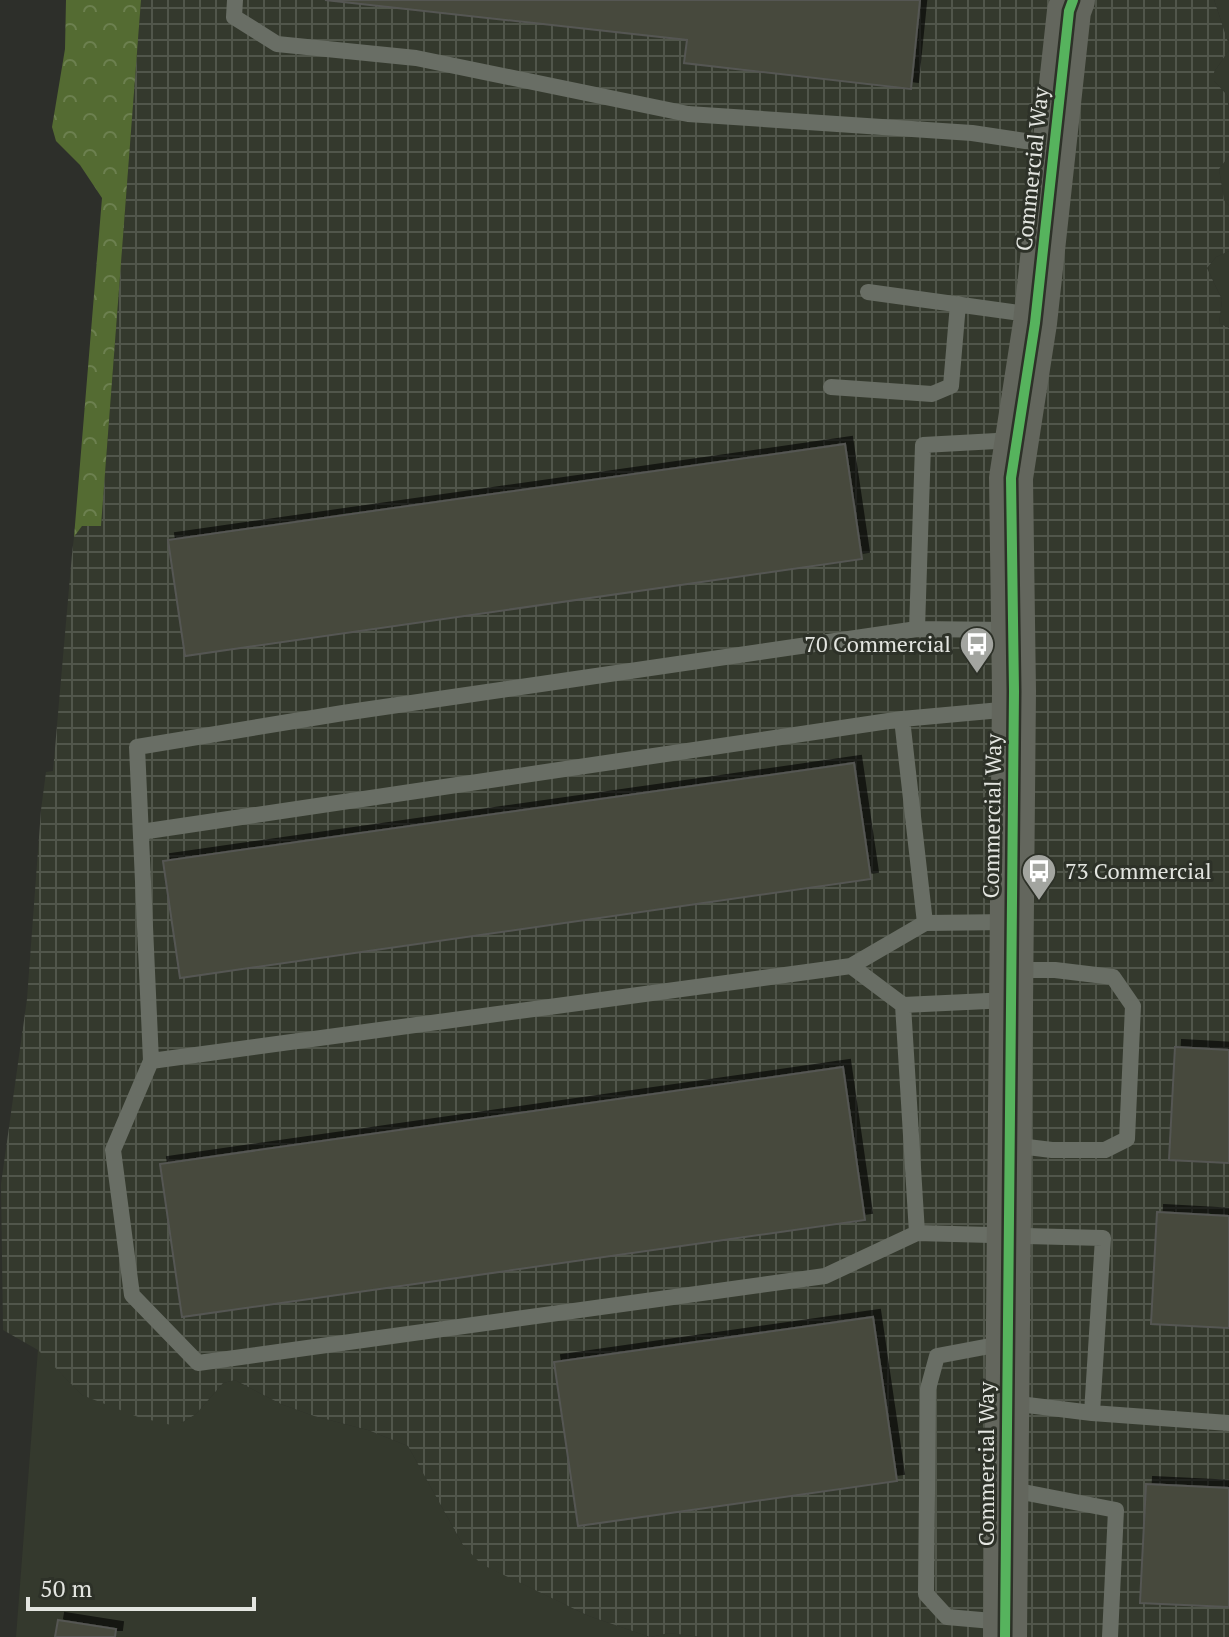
<svg xmlns="http://www.w3.org/2000/svg" width="1229" height="1637" font-family="'PT Serif',serif">
	<style>
		.built { fill: #34392d }
		.industrial { fill: url(#industrial-grid) }
		.forest { fill: url(#forest-crowns) }
		.building { fill: #464a3c; stroke: #555653; stroke-width: 2; filter: url(#shadow) }
		.lines { fill: none; stroke-linecap: round; stroke-linejoin: round }
		.lane { stroke: #696e65; stroke-width: 16 }
		.secondary { stroke: #63665d; stroke-width: 44 }
		.cycleway-casing { stroke: #2d3128; stroke-width: 15 }
		.cycleway { stroke: #56b35d; stroke-width: 10 }
		.labels { text-anchor: middle; stroke-width: 6; stroke-linejoin: round; paint-order: stroke }
		.street-label { font-size: 22px; fill: #e3e5e0; stroke: #2d3128 }
		.poi-label { font-size: 22px; fill: #e3e5e0; stroke: #2d3128; text-anchor: end }
	</style>
	<defs>
		<pattern id="industrial-grid" width="8" height="8" patternUnits="userSpaceOnUse" patternTransform="scale(2)"><rect width="8" height="8" fill="#34392d"/><path d="M0 4h8M4 0v8" fill="none" stroke="#51564b"/></pattern>
		<pattern id="forest-crowns" width="20" height="18" patternUnits="userSpaceOnUse" patternTransform="scale(2)"><rect width="20" height="18" fill="#546b32"/><path d="M2 6a3 3 0 1 1 6 0M12 15a3 3 0 1 1 6 0" fill="none" stroke="#6c804f"/></pattern>
		<filter id="shadow"><feDropShadow dx="7" dy="-7" stdDeviation="0" flood-color="#0009"/></filter>
	</defs>
	<rect width="100%" height="100%" fill="#2d2f2a"/>
	<path class="built" d="M1214,0H1229V45Z
		M1229,50V111L1227,95L1214,81V72Z
		M1229,156V206L1224,200L1219,169Z
		M1229,251V328L1219,323L1222,300L1207,268L1216,257Z
		M38,1349L82,1395L181,1423L196,1414L223,1383L235,1380L281,1404L314,1416L368,1430L408,1446L463,1545L482,1564L589,1616L650,1637L669,1633L702,1637H16Z"/>
	<path class="industrial" d="M141,0H1214L1229,45V50L1214,72V81L1227,95L1229,111V156L1219,169L1224,200L1229,206V251L1216,257L1207,268L1222,300L1219,323L1229,328V1637H702L669,1633L650,1637L589,1616L481,1564L463,1545L408,1446L368,1430L314,1416L281,1404L235,1380L223,1383L196,1414L181,1423L171,1425L138,1417L82,1395L38,1350L3,1330L1,1184L27,999L41,810L46,772L53,771L72,554L74,537L82,526H101Z"/>
	<path class="forest" d="M66,0H141L101,526H82L74,537L102,198L80,165L56,141L52,127L65,49Z"/>
	<path class="building" d="M325,0H920L911,89L684,63L687,40Z
		M845,444L862,559L185,656L168,540Z
		M854,763L871,879L180,978L163,861Z
		M1175,1047L1229,1050V1163L1169,1160Z
		M843,1067L865,1220L182,1317L160,1164Z
		M1157,1212L1229,1216V1328L1151,1324Z
		M873,1317L897,1481L578,1526L554,1362Z
		M1146,1484L1229,1488V1607L1140,1603Z
		M58,1620L116,1629L115,1637H55Z"/>
	<g class="lines">
		<path class="lane" d="M235,0L234,17L277,44L416,58L688,114L972,133L1052,145
			M868,292L1034,315
			M831,387L932,394L951,386L958,304
			M1010,630L917,629L923,445L1015,440
			M141,832L902,719
			M1010,922L925,923L902,719L1012,709
			M925,923L851,966L903,1005L917,1233L1103,1238L1092,1413L1011,1403
			M851,966L151,1061L137,747L343,713L917,629
			M903,1005L1009,1000
			M151,1061L113,1150L132,1295L198,1363L825,1276L917,1233
			M1011,1145L1052,1150H1105L1127,1139L1133,1006L1113,977L1055,970H1012
			M1092,1413L1229,1423
			M1007,1489L1116,1510L1110,1637
			M1004,1622L947,1617L926,1594L928,1389L937,1356L1006,1343"/>
		<path class="secondary" d="M1005,1637L1014,691L1011,478L1035,323L1069,11L1073,0"/>
		<g class="cycleway-casing">
			<path id="cycleway" d="M1005,1637L1014,691L1011,478L1035,323L1069,11L1073,0"/>
		</g>
		<use href="#cycleway" class="cycleway"/>
	</g>
	<defs>
		<g id="bus-pin" transform="scale(1.8)"><path d="M0 17L-7.5 6A9.5 9.5 0 1 1 7.5 6Z" fill="#a3a5a0" stroke="#2d3128"/><path d="M-5-6H5V4H4V6H2V4H-2V6H-4V4H-5ZM-3.5-4V0h7V-4ZM-3.5 1.2v1.5H-2V1.2ZM2 1.2v1.5H3.5V1.2Z" fill="#fff"/></g>
	</defs>
	<g fill-rule="evenodd">
		<use href="#bus-pin" x="977" y="644"/>
		<use href="#bus-pin" x="1039" y="871"/>
	</g>
	<g class="labels">
		<g class="street-label">
			<text transform="translate(1032 169) rotate(-84)" y="8">Commercial Way</text>
			<text transform="translate(992 816) rotate(-89)" y="8">Commercial Way</text>
			<text transform="translate(986 1464) rotate(-90)" y="8">Commercial Way</text>
		</g>
		<g class="poi-label">
			<text x="951" y="652">70 Commercial</text>
			<text x="1065" y="879" text-anchor="start">73 Commercial</text>
		</g>
	</g>
	<path d="M28 1597v12h226v-12" fill="none" stroke="#e3e5e0" stroke-width="4"/>
	<text x="40" y="1597" font-size="24" fill="#e3e5e0" stroke="#2d3128" stroke-width="6" paint-order="stroke">50 m</text>
</svg>
